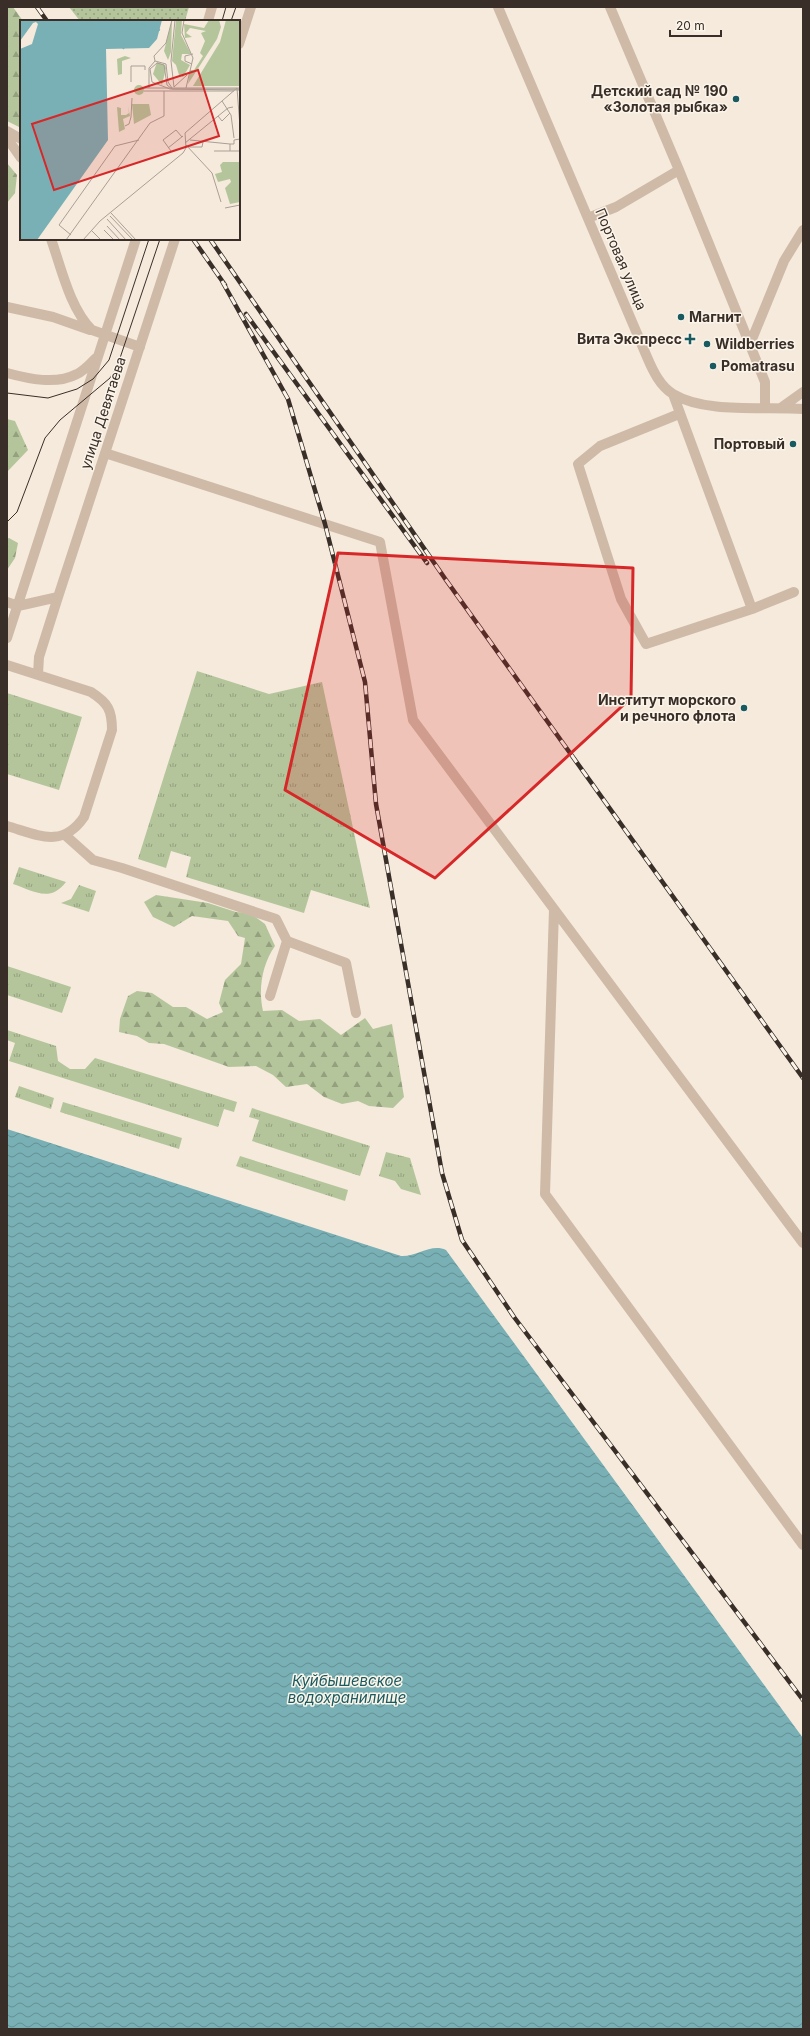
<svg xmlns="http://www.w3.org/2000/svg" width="810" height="2036" font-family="Inter,sans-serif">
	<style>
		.grass { fill: url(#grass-tufts) }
		.forest { fill: url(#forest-firs) }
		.park { fill: url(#park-dots) }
		.water { fill: url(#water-waves) }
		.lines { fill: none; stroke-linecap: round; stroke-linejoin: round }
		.minor { stroke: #cebaa7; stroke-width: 10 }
		.tram { stroke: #3a2e28; stroke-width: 1 }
		.rail-casing { stroke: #3a2e28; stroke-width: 4.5 }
		.rail { stroke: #fbf4e9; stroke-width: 3; stroke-dasharray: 9; stroke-linecap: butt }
		.marked { fill: #d62828; fill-opacity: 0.2; stroke: #d62828; stroke-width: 3; stroke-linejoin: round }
		.poi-dot { fill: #195960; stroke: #fbf4e9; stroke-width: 1.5 }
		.labels { text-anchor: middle; stroke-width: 3; stroke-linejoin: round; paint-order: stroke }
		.poi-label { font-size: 14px; font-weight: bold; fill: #3a2e28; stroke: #fbf4e9; text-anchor: end }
		.street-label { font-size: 14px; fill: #3a2e28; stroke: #fbf4e9 }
		.water-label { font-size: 15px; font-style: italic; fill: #195960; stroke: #fbf4e9 }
		.inset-river { fill: none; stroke: #78b0b5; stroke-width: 2 }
		.inset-road { fill: none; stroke: #aa9f94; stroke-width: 1 }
		.view { fill: #d62828; fill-opacity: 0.15; stroke: #d62828; stroke-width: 2 }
		.inset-edge { fill: none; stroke: #3a2e28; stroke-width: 2 }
	</style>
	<defs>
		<pattern id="grass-tufts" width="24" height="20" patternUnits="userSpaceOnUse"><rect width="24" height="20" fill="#b5c59b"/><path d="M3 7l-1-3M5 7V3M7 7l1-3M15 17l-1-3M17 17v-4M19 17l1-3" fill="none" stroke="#94a07e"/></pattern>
		<pattern id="forest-firs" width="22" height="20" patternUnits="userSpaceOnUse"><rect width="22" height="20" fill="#b5c59b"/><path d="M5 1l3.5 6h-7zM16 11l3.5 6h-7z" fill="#94a07e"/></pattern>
		<pattern id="park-dots" width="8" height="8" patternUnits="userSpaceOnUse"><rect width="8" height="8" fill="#b5c59b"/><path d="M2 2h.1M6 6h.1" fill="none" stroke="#94a07e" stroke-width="1.8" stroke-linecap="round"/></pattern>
		<pattern id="water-waves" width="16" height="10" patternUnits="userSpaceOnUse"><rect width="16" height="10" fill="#78b0b5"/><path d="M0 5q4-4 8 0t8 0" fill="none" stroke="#639093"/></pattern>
	</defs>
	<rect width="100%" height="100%" fill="#f5eadc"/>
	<path class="grass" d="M197,671L269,694L322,682L370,908L311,890L304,913L186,877L191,857L171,851L166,868L138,859Z
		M7,693L82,717L59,790L7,774Z
		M19,867L66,882C50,903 34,891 13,884Z
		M79,885L96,891L89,912L61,903L71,899Z
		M7,966L71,987L62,1013L7,995Z
		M7,1030L56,1046L58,1061L70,1069H85L95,1058L237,1102L234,1112L224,1109L218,1127L9,1061L15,1043L7,1040Z
		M19,1086L54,1098L51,1109L15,1097Z
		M63,1102L182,1138L179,1149L60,1112Z
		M252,1108L370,1146L360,1176L252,1141L259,1120L249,1117Z
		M386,1152L410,1158L421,1195L401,1189L395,1181L379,1176Z
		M240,1156L348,1190L345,1201L236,1166Z"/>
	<path class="forest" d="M7,7H13L23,21H21V128L7,121Z
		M7,163L17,175L15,193L7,203Z
		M7,419L15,421L28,450L7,472Z
		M9,538L18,543L15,558L7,570V539Z
		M156,895L208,903L236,912L250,913L265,924L275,946C262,964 258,990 263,1011L282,1010L299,1021L320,1019L341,1035L365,1018L373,1029L392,1024L404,1097L393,1108L369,1106L358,1101L342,1104L324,1097L307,1084L286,1087L273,1075L256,1066L229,1067L164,1044L149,1043L137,1036L119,1032L120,1019L128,996L137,991L152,993L173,1007H186L207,1019L223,1012L219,1003L225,980L241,964L245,938L238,936L228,921L192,916L174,927L153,917L144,902Z"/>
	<path class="park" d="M69,7H189L185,21H80Z"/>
	<path class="water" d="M7,1129L401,1256C417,1257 431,1243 446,1250L803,1738V2029H7Z"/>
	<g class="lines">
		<path class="minor" d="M498,7L647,357C653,371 660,386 673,394C706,414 765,406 803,409
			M610,7L679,170L765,382V408
			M208,21L212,7
			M239,44L251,7
			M7,131L21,139
			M7,138L21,158
			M588,218L616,207L679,170
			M51,239C61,267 70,309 92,330L140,347
			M7,307L53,317L90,330
			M750,344L784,261L803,230
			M7,373C29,379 56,385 77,374C84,371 91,363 96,358
			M673,394L752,609
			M782,407L803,392
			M679,414L600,446L578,464L621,599L646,644L752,609L794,592
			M105,453L380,542L413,720L803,1243
			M7,602L18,606L58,597
			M7,638L136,239
			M7,665L91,692C108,703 112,710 112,730L84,817C62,849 38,835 7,826
			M38,674L39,657L58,597L175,239
			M65,835L93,860L122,868L276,919L287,941L346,963L356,1013
			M554,910L545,1194L803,1545
			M270,996L287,941"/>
		<path class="tram" d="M222,21L226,7
			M231,21L236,7
			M7,393L48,398L77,389L93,379L109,360L149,239
			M7,522L17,512L45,438L60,420L110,378L118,364L160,239"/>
		<g class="rail-casing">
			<path id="rail" d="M37,7L47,21
				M193,239L225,285
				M210,239L446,580L803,1078
				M222,281L288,399L325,524L365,682L376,804L442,1173L462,1240L514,1317L803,1700
				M246,314L427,563"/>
		</g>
		<use href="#rail" class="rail"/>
	</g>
	<path class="marked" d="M338,553L633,568L631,698L435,878L285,790Z"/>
	<g class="poi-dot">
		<circle cx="736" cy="99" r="4"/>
		<circle cx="681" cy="317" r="4"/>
		<path d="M688 333h4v4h4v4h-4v4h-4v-4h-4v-4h4z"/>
		<circle cx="707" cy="344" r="4"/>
		<circle cx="713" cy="366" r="4"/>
		<circle cx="793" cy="444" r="4"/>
		<circle cx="744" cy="708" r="4"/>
	</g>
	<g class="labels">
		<g class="poi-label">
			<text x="728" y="96">Детский сад № 190<tspan x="728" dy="16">«Золотая рыбка»</tspan></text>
			<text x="689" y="322" text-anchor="start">Магнит</text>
			<text x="682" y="344">Вита Экспресс</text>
			<text x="715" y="349" text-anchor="start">Wildberries</text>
			<text x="721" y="371" text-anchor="start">Pomatrasu</text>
			<text x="785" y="449">Портовый</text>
			<text x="736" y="705">Институт морского<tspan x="736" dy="16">и речного флота</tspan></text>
		</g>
		<g class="street-label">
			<text transform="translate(621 259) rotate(67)" y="5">Портовая улица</text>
			<text transform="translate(103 413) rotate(-72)" y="5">улица Девятаева</text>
		</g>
		<g class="water-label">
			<text x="347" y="1686">Куйбышевское<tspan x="347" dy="17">водохранилище</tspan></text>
		</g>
	</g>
	<g transform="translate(20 20)">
		<rect width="220" height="220" fill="#f5eadc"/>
		<path d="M114 70a5 5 0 1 1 10 0a5 5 0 1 1-10 0ZM112,84H129L131,95L114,104ZM203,142H220V182L210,184L205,168L211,162L210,159L198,162L195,154L202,152L200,145Z" fill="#b5c59b"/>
		<path d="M152,0L151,32L148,40L144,31ZM156,0H162L161,15L171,34H162L161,40L170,45L163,57L159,55L156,45L152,41ZM189,0H199L201,7L197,19L168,64L170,50H174L183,36L180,33L185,21L181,13L186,11L170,8L166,13L172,17L165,18L164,4L184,8ZM105,36L111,38L102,41V54L98,55L97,39ZM137,42L145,45L146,48L142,65L133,54ZM108,86L110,96L103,99L105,109L99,112L97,87L101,88V95H106L109,93Z" fill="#b5c59b"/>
		<path d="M206,0H220V66H173L200,22Z" fill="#b5c59b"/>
		<path d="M0,0H142L137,19L129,28L86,29L88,120L17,220H0V29L12,24L18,4L16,2L13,3L0,21Z" fill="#78b0b5"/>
		<path class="inset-river" d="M65,0L89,9L104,29M99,0L140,10M102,2L104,28"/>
		<path class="inset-road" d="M164,0L162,13L173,38L166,68M135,41L134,36L146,23L152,0M172,44L165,41V36L173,34M111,62V46H125V50M154,67L151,41L155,0M154,67L167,55M124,68H217M129,68V48L135,41L146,44L148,62L152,68M220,68H217L220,107M220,69H152L147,65L144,45L137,43L130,49L132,62L150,69L220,70M124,71H214M202,81L211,95L214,118M198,96L202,101L210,93M105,106L109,104L111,97L112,78M170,120L210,124M165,123L208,88L213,87M166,125L192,153L201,182M169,127H182L183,122M148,128L163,116M151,131L143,120L156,110L162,117M194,131H220M210,131V124H214V120L220,119M205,188L220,185M91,193L116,220M90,196L113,220M87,199L106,220M87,206L100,220M71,210L80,219M84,210L94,220M51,215L39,205L95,126L119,120M46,220L130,103L144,96V71M63,220L80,201L163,133L166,128L165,113L217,68"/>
		<path class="view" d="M178,50L199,116L34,170L12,104Z"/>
		<rect width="220" height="220" class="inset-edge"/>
	</g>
	<rect width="810" height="2036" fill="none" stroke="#3a2e28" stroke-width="16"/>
	<path d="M670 30v6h51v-6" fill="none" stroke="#3a2e28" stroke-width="2"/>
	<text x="676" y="30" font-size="12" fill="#3a2e28" stroke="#fbf4e9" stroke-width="3" paint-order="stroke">20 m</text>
</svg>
